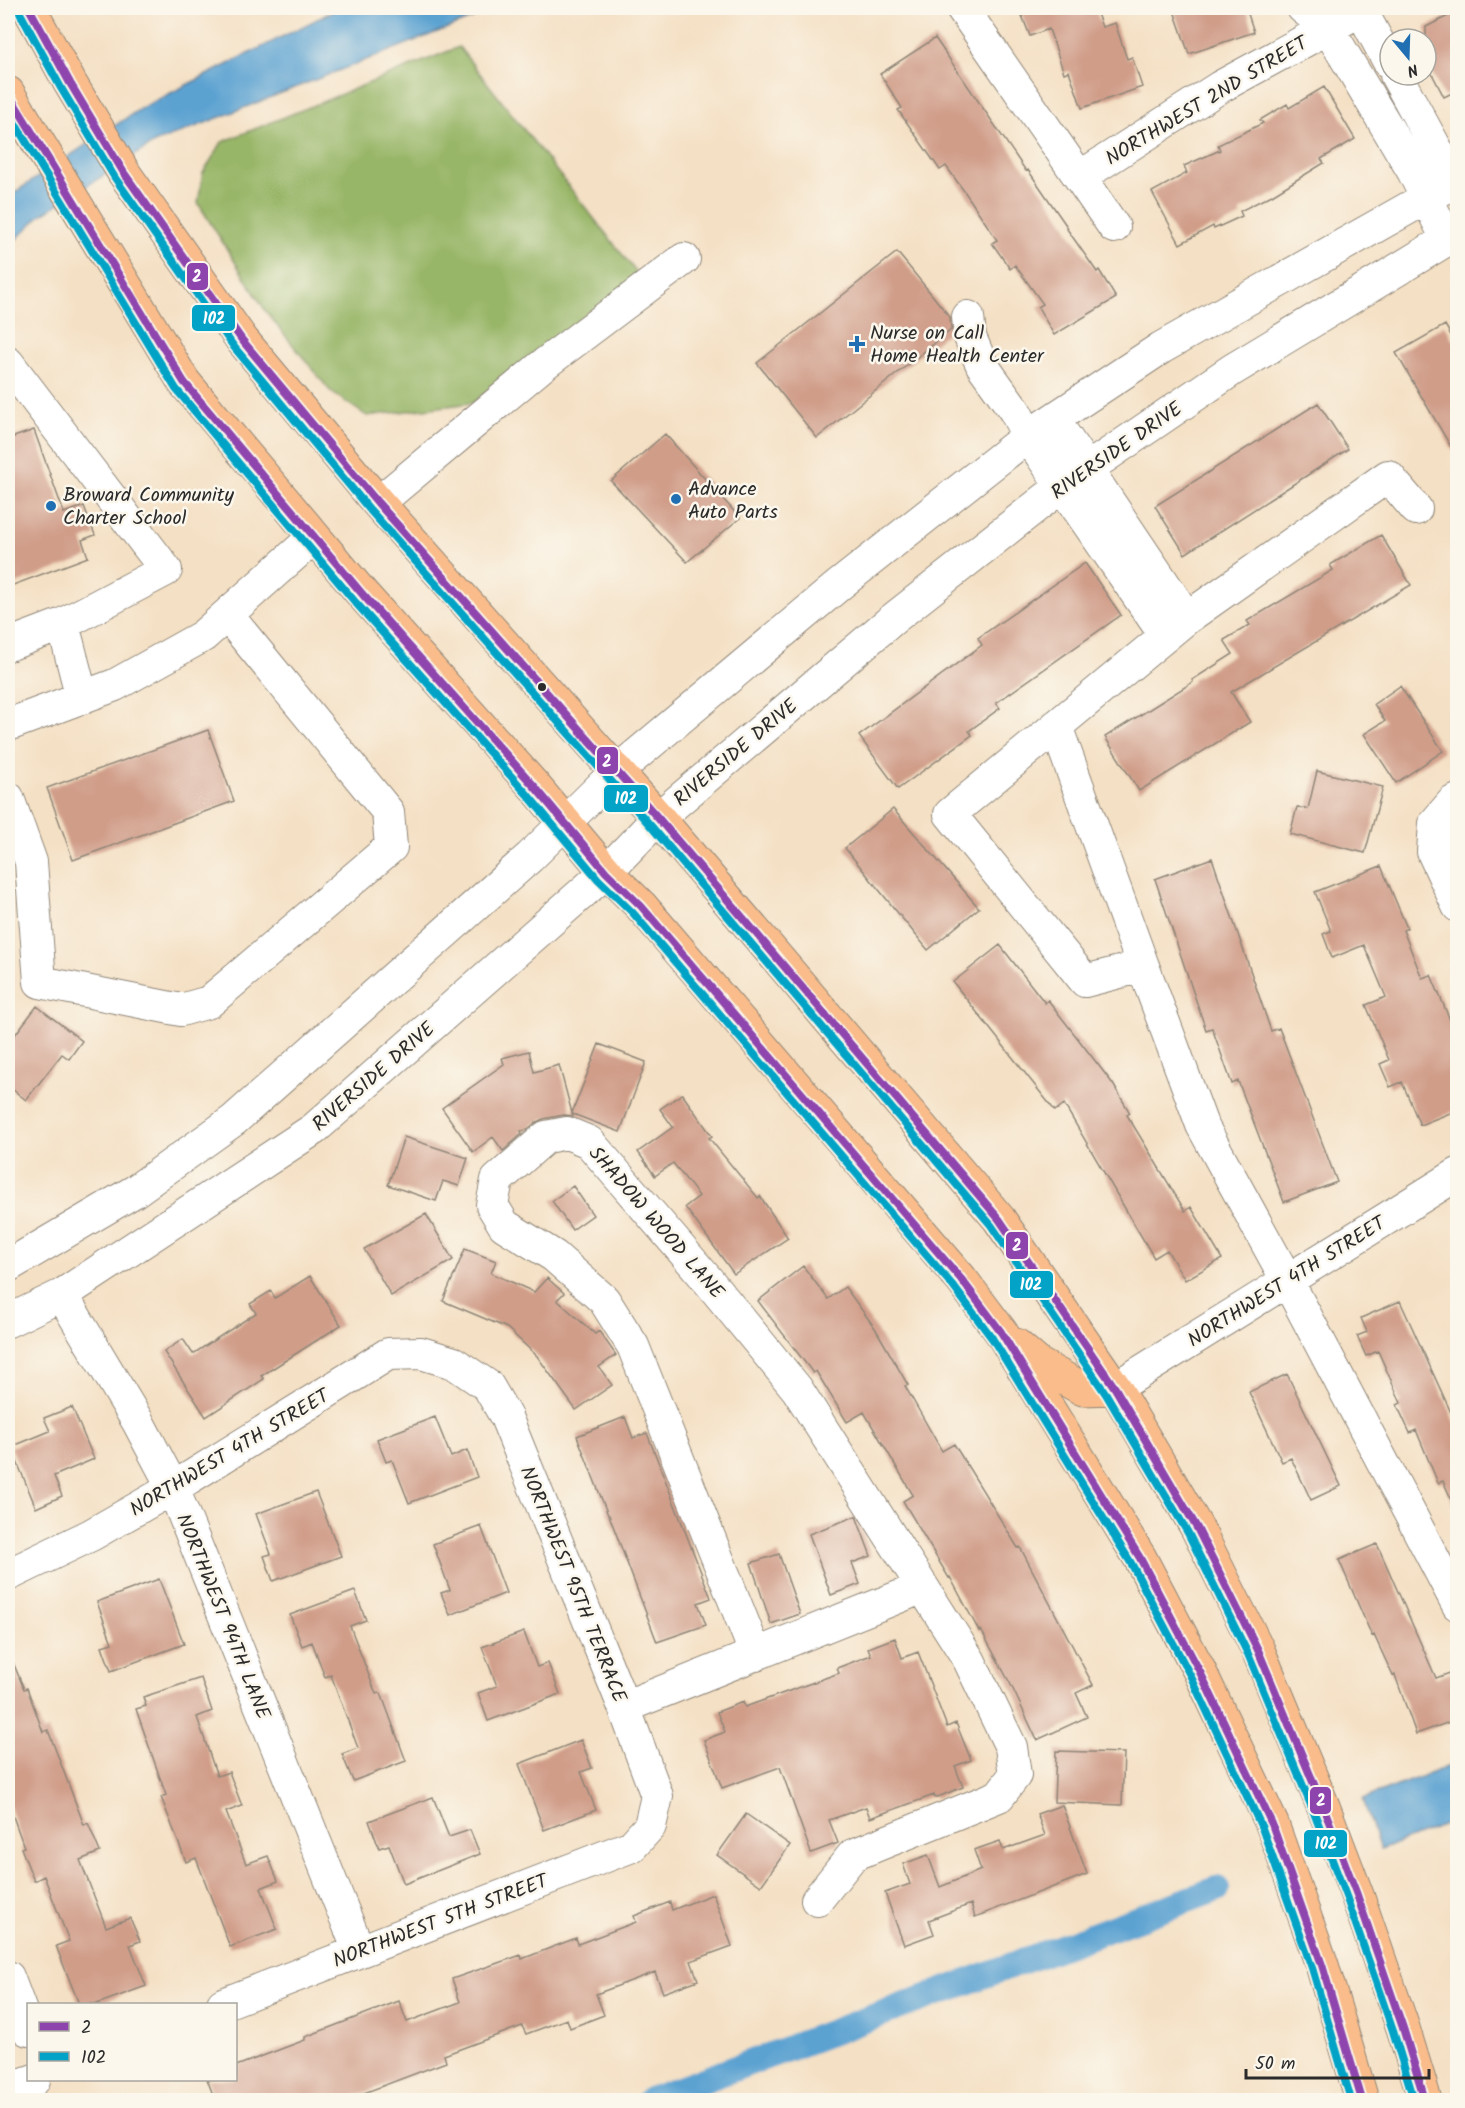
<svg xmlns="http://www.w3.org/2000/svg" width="1465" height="2108" font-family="Kalam,sans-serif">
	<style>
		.forest { fill: #98b668; stroke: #62704a; stroke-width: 1.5 }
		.water { fill: #5ba2d1; stroke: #43667e; stroke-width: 1.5 }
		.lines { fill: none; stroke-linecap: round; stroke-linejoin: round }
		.canal { stroke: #5ba2d1; stroke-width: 26 }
		.building { fill: #d09d89 }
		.minor-casing { stroke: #908678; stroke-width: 34 }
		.major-casing { stroke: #908678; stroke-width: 35 }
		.minor { stroke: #fff; stroke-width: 32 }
		.major { stroke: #f9bc8a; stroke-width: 33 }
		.bus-1-casing { stroke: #fbf7ec; stroke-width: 12 }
		.bus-2-casing { stroke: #fbf7ec; stroke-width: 12 }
		.bus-1 { stroke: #8e44ad; stroke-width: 8 }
		.bus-2 { stroke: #02a3c6; stroke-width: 8 }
		.poi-dot { fill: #1f6fb2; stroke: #fbf7ec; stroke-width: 2 }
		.bus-dot { fill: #2b2b2b; stroke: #fbf7ec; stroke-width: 2 }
		.labels { text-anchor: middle; stroke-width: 5; stroke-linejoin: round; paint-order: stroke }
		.street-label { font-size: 20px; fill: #2b2b2b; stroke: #fbf7ec }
		.poi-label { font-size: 20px; fill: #2b2b2b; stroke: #fbf7ec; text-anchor: start }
		.line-badge { stroke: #fbf7ec; stroke-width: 2 }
		.badge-label { font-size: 16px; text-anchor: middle; font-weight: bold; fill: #fff }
	</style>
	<rect width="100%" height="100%" fill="#fbf7ec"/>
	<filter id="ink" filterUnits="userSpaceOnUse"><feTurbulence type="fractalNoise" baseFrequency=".0167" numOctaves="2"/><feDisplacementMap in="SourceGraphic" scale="12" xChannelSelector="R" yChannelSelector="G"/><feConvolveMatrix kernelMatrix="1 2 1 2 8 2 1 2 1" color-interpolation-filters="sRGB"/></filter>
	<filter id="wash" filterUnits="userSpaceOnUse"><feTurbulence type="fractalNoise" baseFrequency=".008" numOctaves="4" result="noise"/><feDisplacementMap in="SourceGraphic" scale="24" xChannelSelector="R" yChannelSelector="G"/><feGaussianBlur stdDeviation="1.35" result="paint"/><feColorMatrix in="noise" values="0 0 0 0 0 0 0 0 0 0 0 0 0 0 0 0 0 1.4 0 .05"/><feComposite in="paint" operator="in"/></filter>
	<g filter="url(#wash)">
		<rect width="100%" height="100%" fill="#f4e0c4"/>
		<path class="forest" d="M459,47L640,277L472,403L367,416L331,392L267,313L198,203L203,173L222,142Z"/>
		<path class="water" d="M339,8H499L154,143L41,215L8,247V197L143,107Z
			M1457,1763V1820L1380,1850L1363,1799Z"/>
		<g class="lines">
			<path class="canal" d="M650,2100L1217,1889"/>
		</g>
		<g id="blocks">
			<path class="building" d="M1019,8H1095L1102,27L1115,23L1127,59L1132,57L1142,87L1082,108L1069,71L1064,73L1049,29L1030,36Z
				M1173,8H1246L1254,32L1189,54Z
				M1458,11V90L1444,97L1426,62V27Z
				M935,38L1026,171L1028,170L1068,228L1067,229L1097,272L1099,270L1116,298L1054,335L1038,307L1043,304L1015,265L1010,269L992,243L997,240L969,198L946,166L940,170L898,110L902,108L880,74Z
				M1324,87L1355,139L1321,159L1324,163L1272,195L1240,211L1242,216L1214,229L1213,226L1180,244L1152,192L1187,173L1184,166L1220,150L1218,145L1263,123L1260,120L1287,104L1289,108Z
				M897,252L950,317L951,330L817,438L757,363Z
				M1445,325L1458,347V459L1396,353Z
				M1318,403L1348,449L1185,554L1155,506Z
				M34,430L64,513L84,506L95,535L82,540L88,557L8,587V439Z
				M665,434L740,518L687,562L611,481Z
				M1381,535L1411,585L1231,692L1250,722L1139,791L1105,737L1193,682L1192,680L1233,654L1224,640L1250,625L1247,621L1333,570L1330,565Z
				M1085,563L1121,615L996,703L1000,708L969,731L972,735L898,789L859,736L982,645L978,638Z
				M1400,686L1443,751L1396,783L1364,734L1385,721L1374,704Z
				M208,730L234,801L73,860L47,788Z
				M1317,771L1383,787L1365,853L1290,834L1297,807L1308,809Z
				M893,809L979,908L928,950L845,848Z
				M1212,858L1271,1031L1279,1028L1337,1182L1284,1202L1238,1081L1232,1084L1212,1028L1206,1030L1155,879Z
				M1381,866L1407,928L1403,930L1422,978L1431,975L1458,1039V1110L1420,1125L1402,1082L1390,1087L1380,1064L1389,1060L1366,1005L1386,997L1364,945L1332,958L1323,934L1331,931L1315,892Z
				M1000,945L1045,1003L1048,1000L1113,1084L1130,1113L1127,1115L1185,1211L1191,1207L1222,1259L1185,1280L1167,1250L1154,1258L1064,1104L1055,1111L953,982Z
				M37,1006L82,1041L69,1059L62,1054L26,1100L8,1086V1044Z
				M599,1044L646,1062L620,1132L573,1114V1116L564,1115L543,1119L535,1123L527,1130L521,1131L522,1134L503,1151L493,1137L473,1152L442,1108L504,1064L502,1058L529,1051L534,1072L559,1065L572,1113Z
				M682,1094L712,1136L709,1138L758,1198L760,1196L788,1238L734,1274L685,1207L699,1196L673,1163L655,1176L638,1152L673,1127L660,1109Z
				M404,1137L468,1158L459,1186L443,1181L436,1201L388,1185Z
				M573,1186L593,1215L572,1230L552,1201Z
				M426,1214L453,1260L391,1296L364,1249Z
				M465,1249L496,1261L491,1273L534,1292L547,1278L564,1293L557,1300L595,1334L599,1331L616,1355L599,1367L612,1385L576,1410L537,1356L507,1328L443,1301Z
				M803,1266L828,1299L845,1287L875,1328L908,1385L905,1386L942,1451L954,1444L1018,1548L1020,1547L1093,1685L1076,1693L1087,1717L1037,1740L1011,1685L981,1630L979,1631L950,1577L949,1578L903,1501L913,1495L864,1412L847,1422L816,1371L813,1373L758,1301Z
				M310,1276L341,1325L261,1376L264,1379L206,1417L164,1352L183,1339L193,1354L256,1313L250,1304L271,1291L275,1298Z
				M1400,1301L1458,1428V1514L1443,1481L1438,1483L1416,1430L1410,1433L1397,1405L1401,1403L1378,1351L1366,1356L1357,1336L1367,1332L1361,1318Z
				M1287,1374L1341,1486L1311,1500L1291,1458L1282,1462L1249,1392Z
				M72,1407L94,1459L54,1476L62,1496L36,1508L11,1447L50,1431L44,1418Z
				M435,1417L451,1457L467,1450L477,1477L409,1503L392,1460L386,1462L377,1439Z
				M625,1417L633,1438L647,1433L711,1598L698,1603L706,1625L657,1642L609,1515H608L577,1436Z
				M316,1492L341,1556L273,1581L264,1556L271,1554L256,1514Z
				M856,1516L871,1556L852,1563L860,1584L831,1595L809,1534Z
				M481,1526L506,1593L450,1615L441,1593L450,1590L433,1544Z
				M1377,1544L1436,1678L1458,1670V1719L1416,1734L1395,1675L1393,1676L1374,1635L1372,1636L1339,1560Z
				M779,1554L800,1614L771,1624L751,1563Z
				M159,1579L184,1644L111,1671L102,1646L112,1643L97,1602Z
				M355,1591L366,1620L350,1626L376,1694L381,1693L406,1761L353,1781L342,1754L358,1748L331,1675L325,1677L312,1642L302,1646L290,1615Z
				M524,1632L537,1667L548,1663L560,1694L488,1721L478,1693L497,1686L482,1647Z
				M895,1638L902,1658L918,1652L947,1727L956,1723L971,1760L955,1766L963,1787L935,1798L934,1795L870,1818L866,1807L829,1820L838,1843L811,1853L780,1767L722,1788L704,1740L725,1732L717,1712L743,1702L745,1707L839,1673L837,1668L871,1655L868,1648Z
				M8,1650L24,1689L27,1688L43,1732L48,1730L84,1825L88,1823L100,1852L80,1860L106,1927L130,1918L140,1941L130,1945L146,1986L97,2004H79L56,1946L69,1941L44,1876L34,1881L21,1848L24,1847L8,1802Z
				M201,1678L212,1711L197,1717L217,1776L229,1772L242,1806L226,1812L246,1864L268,1856L278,1881L261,1888L277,1929L230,1947L196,1858L186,1862L161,1797L166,1795L136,1709L146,1706L143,1697Z
				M581,1740L592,1768L581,1772L596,1810L544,1830L519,1764Z
				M1056,1751L1124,1753L1122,1805L1054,1802Z
				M433,1797L449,1837L470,1830L480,1854L404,1884L389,1845L379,1848L369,1821Z
				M1062,1805L1087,1874L975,1917L971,1904L929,1920L934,1934L904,1945L885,1893L910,1884L903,1864L928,1855L940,1887L981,1870L974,1850L1000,1841L1003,1850L1045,1835L1037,1814Z
				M746,1814L790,1845L761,1886L717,1855Z
				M713,1894L732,1946L691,1961L698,1980L663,1993L655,1972L596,1994L604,2015L570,2028L567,2019L526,2034L522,2026L444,2055L446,2062L353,2097L355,2100H215L207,2079H236V2066L305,2040V2037L399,2001L407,2022L460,2002L452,1979L521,1955L522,1959L576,1938L578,1944L636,1922L634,1916L670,1902L672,1910Z"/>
		</g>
	</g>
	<g filter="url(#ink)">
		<use href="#blocks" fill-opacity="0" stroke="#908678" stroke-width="1.5"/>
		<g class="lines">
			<g class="minor-casing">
				<path id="minor" d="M962,8L1114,227
					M1303,8L1328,28L1413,171L1447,239
					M1361,10L1390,64
					M1396,75L1458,189
					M1080,177L1220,87L1365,8
					M968,317L970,337L982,365L1015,411L1028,436L1062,486L1165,635
					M8,363L166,570L63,624L8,645
					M1054,420L1187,618
					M378,503L543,365L684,259
					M1416,509L1388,476L1187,618L950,814L1085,981L1143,966L1202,1125L1287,1280L1458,1605
					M63,624L82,698
					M8,725L115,685L203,636L313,538
					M1056,726L1143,966
					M8,798L31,862L40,982L181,1010L209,1002L391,847L388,812L227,615
					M1458,800L1453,802L1435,823L1433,852L1458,906
					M8,1266L135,1191L234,1120L530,857L616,772L839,585L1028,436L1161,348L1458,180
					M62,1295L138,1422L173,1488L359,1951
					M8,1321L62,1295L314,1129L606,872L658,818L893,619L1062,486L1232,370L1458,233
					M1115,1388L1458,1174
					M8,1575L91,1535L173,1488L388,1354L421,1353L454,1363L488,1386L506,1417L624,1707L657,1796L650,1826L632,1846L223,2004
					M756,1655L633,1346L604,1300L554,1256L504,1225L492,1205L497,1180L546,1137L567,1133L589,1142L706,1278L797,1389L969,1660L1011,1747L1015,1775L999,1796L853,1855L817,1900
					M624,1707L921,1588
					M8,1977L28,2030
					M8,2089L34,2080"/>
			</g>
			<g class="major-casing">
				<path id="major" d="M29,8L70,83L124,173L242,340L378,503L658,818L999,1219L1115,1388L1197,1528L1258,1650L1323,1806L1357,1895L1403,2028L1425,2100
					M8,93L184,382L364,596L535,787L606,872L641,906L961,1279L1001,1332L1140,1558L1200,1672L1272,1824L1322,1965L1362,2100
					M1016,1345L1038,1364L1083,1389L1115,1388"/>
			</g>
			<use href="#minor" class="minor"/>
			<use href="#major" class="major"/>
			<g class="bus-1-casing">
				<path id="bus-1" d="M29,8L70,83L124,173L242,340L378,503L658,818L999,1219L1115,1388L1197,1528L1258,1650L1323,1806L1357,1895L1403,2028L1425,2100
					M8,93L184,382L364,596L535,787L606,872L641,906L961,1279L1001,1332L1140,1558L1200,1672L1272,1824L1322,1965L1362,2100"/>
			</g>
			<g class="bus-2-casing">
				<path id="bus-2" d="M20,13L61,88L115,178L234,347L370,510L650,825L991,1225L1106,1394L1188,1533L1248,1654L1313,1810L1347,1899L1393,2031L1414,2100
					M8,112L176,389L356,603L527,794L598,879L633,913L953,1286L992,1338L1131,1563L1191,1677L1262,1828L1312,1968L1351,2100"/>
			</g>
			<use href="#bus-1" class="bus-1"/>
			<use href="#bus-2" class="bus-2"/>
		</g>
	</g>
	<g class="poi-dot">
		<path d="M854 335h6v6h6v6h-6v6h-6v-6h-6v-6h6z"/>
		<circle cx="676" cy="499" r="6"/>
		<circle cx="51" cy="506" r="6"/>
	</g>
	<circle class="bus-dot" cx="542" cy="687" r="5"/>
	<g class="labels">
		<g class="street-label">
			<text transform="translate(1206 100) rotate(-31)" y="7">NORTHWEST 2ND STREET</text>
			<text transform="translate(1116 450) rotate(-35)" y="7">RIVERSIDE DRIVE</text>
			<text transform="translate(735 752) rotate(-40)" y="7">RIVERSIDE DRIVE</text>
			<text transform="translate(373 1076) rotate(-41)" y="7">RIVERSIDE DRIVE</text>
			<text transform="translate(657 1222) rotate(49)" y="7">SHADOW WOOD LANE</text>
			<text transform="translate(1286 1281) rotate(-32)" y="7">NORTHWEST 4TH STREET</text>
			<text transform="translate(229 1452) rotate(-31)" y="7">NORTHWEST 4TH STREET</text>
			<text transform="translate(574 1584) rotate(68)" y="7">NORTHWEST 95TH TERRACE</text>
			<text transform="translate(224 1616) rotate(68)" y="7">NORTHWEST 94TH LANE</text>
			<text transform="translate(440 1920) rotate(-21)" y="7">NORTHWEST 5TH STREET</text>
		</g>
		<g class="poi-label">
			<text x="870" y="339">Nurse on Call<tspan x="870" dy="23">Home Health Center</tspan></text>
			<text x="688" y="495">Advance<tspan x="688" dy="23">Auto Parts</tspan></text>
			<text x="63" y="501">Broward Community<tspan x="63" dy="23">Charter School</tspan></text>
		</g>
	</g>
	<g class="line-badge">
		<rect x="186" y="262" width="23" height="29" rx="6" fill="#8e44ad"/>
		<rect x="191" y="304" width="45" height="28" rx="6" fill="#02a3c6"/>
		<rect x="596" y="746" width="23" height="29" rx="6" fill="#8e44ad"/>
		<rect x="603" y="784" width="46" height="29" rx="6" fill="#02a3c6"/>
		<rect x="1005" y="1231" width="24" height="29" rx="6" fill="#8e44ad"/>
		<rect x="1009" y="1270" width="45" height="29" rx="6" fill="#02a3c6"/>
		<rect x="1309" y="1786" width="23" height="29" rx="6" fill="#8e44ad"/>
		<rect x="1303" y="1829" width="45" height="29" rx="6" fill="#02a3c6"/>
	</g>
	<g class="badge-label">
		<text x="197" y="282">2</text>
		<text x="214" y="324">102</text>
		<text x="607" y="767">2</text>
		<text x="626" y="804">102</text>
		<text x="1017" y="1251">2</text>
		<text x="1031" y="1290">102</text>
		<text x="1321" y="1806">2</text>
		<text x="1326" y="1849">102</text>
	</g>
	<rect width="1465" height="2108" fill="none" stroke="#fbf7ec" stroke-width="30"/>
	<rect x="27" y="2003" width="210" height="78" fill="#fbf7ec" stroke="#a8a59f" stroke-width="1.5"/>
	<rect x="39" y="2022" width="30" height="9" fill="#8e44ad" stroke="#a8a59f" stroke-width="1.5"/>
	<text x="81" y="2033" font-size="18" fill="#2b2b2b">2</text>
	<rect x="39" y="2052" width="30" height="9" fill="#02a3c6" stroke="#a8a59f" stroke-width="1.5"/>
	<text x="81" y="2063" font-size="18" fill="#2b2b2b">102</text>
	<g transform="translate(1408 57) rotate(161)"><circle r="28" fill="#fbf7ec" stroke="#a8a59f" stroke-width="1.5"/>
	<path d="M0-4.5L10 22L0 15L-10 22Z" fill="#1f6fb2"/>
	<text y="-9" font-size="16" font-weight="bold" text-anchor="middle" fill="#2b2b2b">N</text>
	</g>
	<path d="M1246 2069v9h183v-9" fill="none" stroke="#2b2b2b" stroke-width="3"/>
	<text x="1255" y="2069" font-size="18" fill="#2b2b2b" stroke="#fbf7ec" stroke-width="4.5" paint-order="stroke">50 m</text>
</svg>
